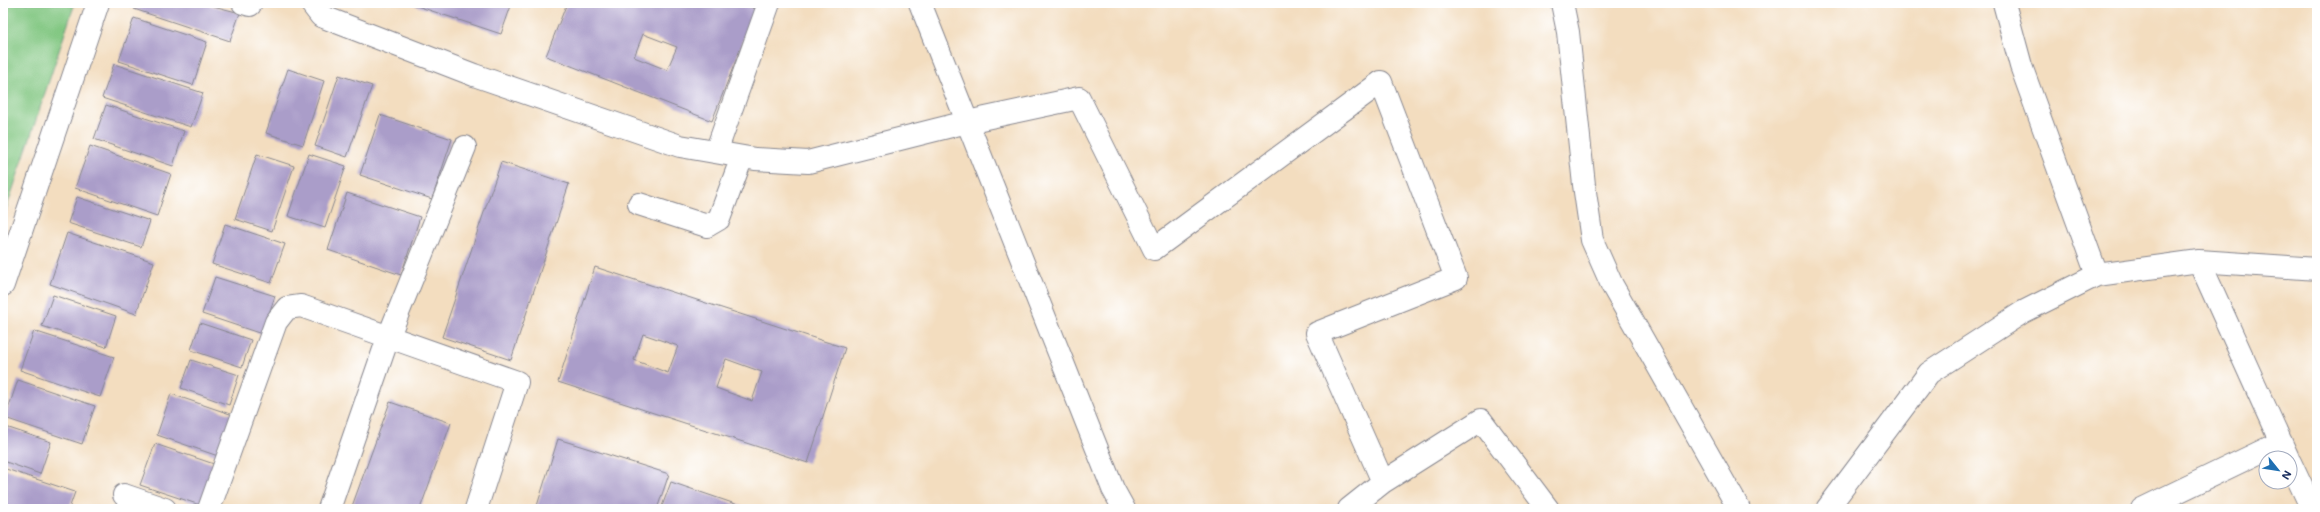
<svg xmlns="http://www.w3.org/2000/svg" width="2320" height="512" font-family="Mali,sans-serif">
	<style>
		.green { fill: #80c680; stroke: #4e7a6f }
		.building { fill: #aa9dc9; fill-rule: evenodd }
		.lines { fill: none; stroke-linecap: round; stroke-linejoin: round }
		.minor-casing { stroke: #87868e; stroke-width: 24 }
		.minor { stroke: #fff; stroke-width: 22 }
	</style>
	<rect width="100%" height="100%" fill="#fff"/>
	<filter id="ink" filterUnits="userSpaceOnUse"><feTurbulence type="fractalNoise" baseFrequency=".025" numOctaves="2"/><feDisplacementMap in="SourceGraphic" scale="8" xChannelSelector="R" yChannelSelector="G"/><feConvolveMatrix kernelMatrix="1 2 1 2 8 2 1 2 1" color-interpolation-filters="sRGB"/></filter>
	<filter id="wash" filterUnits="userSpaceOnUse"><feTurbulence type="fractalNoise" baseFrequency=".012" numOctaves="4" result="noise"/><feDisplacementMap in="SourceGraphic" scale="16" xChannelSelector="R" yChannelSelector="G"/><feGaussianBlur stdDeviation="0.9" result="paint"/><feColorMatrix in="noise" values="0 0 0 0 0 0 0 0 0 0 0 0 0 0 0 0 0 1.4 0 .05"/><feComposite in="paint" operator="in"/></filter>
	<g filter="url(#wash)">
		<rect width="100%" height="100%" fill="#f3ddbf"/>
		<path class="green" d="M3,3H75L3,219Z"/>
		<g id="blocks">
			<path class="building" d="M137,3H202L240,13L230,41L134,9Z
				M408,3H512L501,34Z
				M567,3H739L756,9L712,121L546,56ZM643,34L677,47L667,70L634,57Z
				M134,18L207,42L193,85L119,61Z
				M114,64L203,93L191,127L102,98Z
				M288,69L324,81L303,145L266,133Z
				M339,75L372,86L347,157L315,146Z
				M106,105L184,131L173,166L94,139Z
				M380,115L452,139L432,199L360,175Z
				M90,146L171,174L157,216L75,188Z
				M257,154L294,166L272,231L235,219Z
				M309,154L346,166L325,228L288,216Z
				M501,162L569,184L511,360L442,337Z
				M347,193L420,217L401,275L328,250Z
				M77,197L150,221L141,247L68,223Z
				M225,224L285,244L271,283L212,264Z
				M67,233L154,262L136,314L50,284Z
				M595,267L845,348L808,463L558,382ZM643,334L678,346L668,373L634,360ZM726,359L762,372L752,401L716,388Z
				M215,277L275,296L262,334L202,314Z
				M53,295L116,316L106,347L42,326Z
				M200,323L251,340L242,367L191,350Z
				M34,331L114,357L100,397L20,370Z
				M191,360L239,375L229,405L181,388Z
				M18,380L95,406L82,444L5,418Z
				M171,394L233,415L218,456L157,435Z
				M390,402L451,423L420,509H351Z
				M6,427L51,442L40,474L3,461V435Z
				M558,439L669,474L657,509H536Z
				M155,444L220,466L206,507L140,485Z
				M3,468L75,492L69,509H3Z
				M671,482L750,509H661Z"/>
		</g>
	</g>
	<g filter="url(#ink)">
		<use href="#blocks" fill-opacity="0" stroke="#87868e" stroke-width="1"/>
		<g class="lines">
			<g class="minor-casing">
				<path id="minor" d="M243,3L250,5
					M311,3L321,16L474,75L680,146L755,159L808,162L967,122L1079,98L1154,249L1381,82L1456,278L1317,333L1383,482
					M920,3L1113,489L1124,509
					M1562,3L1568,32L1584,185L1592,240L1612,285L1739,509
					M2004,3L2021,66L2097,275
					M716,152L769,3
					M639,204L707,226L719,219L742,157
					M2199,261L2288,458
					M3,285L98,3
					M2290,462L2312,509
					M124,495L165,509
					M209,509L276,322L287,308L301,306L517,382L476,509
					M329,509L388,338L465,147
					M1349,509L1383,482L1481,420L1548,509
					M1827,509L1929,373L2023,312L2097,275L2199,261L2317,269
					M2142,509L2281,442"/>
			</g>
			<use href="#minor" class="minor"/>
		</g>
	</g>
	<rect width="2320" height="512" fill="none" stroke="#fff" stroke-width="16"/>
	<g transform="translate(2278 470) rotate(120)"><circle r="19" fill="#ffffff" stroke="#a4acbf"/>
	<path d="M0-3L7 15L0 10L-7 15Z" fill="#1f6fb2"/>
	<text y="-6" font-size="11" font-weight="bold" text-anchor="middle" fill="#1b2f5e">N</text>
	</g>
</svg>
